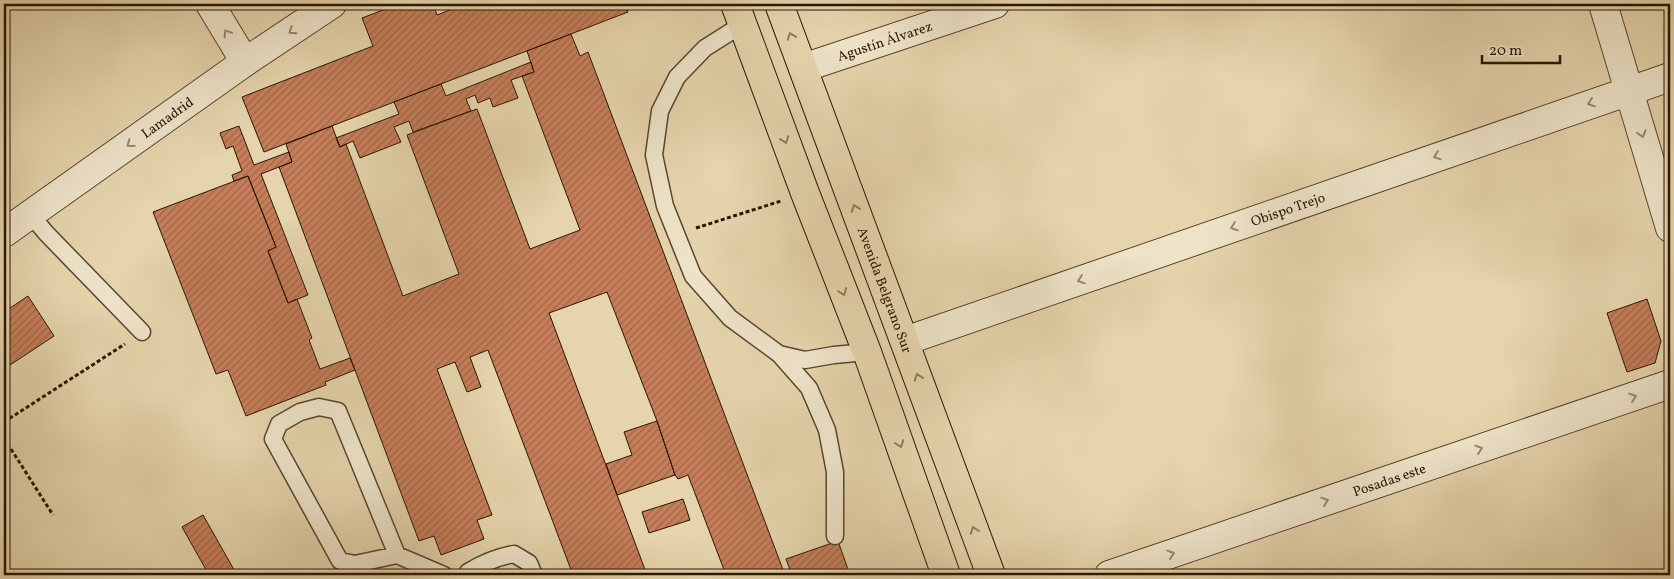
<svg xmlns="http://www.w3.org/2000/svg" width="1674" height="579" font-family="Vollkorn,serif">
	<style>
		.building { fill: url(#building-hatch); stroke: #2a1601 }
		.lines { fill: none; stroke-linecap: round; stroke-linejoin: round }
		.lane-casing { stroke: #59462c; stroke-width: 19 }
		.street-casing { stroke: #59462c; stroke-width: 30 }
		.highway-casing { stroke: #2a1601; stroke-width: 30 }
		.path { stroke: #2a1601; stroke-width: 3; stroke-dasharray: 4 2.5; stroke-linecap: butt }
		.lane { stroke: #eee3c9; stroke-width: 16 }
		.street { stroke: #eee3c9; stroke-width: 28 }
		.highway { stroke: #e5d4ac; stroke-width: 28 }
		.oneway { stroke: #96876f }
		.oneway2 { stroke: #917e5f }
		.labels { text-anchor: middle; stroke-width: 4.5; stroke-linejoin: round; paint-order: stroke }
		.street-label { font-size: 14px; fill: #2a1601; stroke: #eee3c9 }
	</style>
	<defs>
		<pattern id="building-hatch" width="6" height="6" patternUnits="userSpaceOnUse" patternTransform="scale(1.25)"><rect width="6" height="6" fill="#c57e59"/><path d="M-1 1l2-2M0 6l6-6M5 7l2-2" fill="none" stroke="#a06647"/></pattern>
	</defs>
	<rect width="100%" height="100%" fill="#e5d4ac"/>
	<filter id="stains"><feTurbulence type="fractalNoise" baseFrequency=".004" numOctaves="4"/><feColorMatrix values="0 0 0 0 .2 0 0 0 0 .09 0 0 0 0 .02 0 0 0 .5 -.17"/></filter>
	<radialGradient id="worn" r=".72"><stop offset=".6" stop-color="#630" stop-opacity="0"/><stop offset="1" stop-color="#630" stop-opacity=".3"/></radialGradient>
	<path class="building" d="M399,4H433L437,15L465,4H625L628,12L264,152L242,97L373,46L362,18Z
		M571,34L580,56L588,52L785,575H726L688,475L678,479L675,475L657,421L607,292L549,313L647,575H573L488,350L470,357L481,387L467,392L455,362L437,369L492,515L477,520L484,539L441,555L434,536L419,541L279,167L292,162L286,144L332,126L340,147L346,144L403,296L459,274L407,135L471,111L477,109L530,249L580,230L522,76L534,72L527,51Z
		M531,62L534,72L511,80L518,98L493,107L490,98L478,103L475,95L466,99L471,111L413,132L409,121L394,127L401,142L360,158L353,141L340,147L336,138L399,114L394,102L441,84L446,96Z
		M239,126L254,165L289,152L292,162L261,174L308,295L288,303L268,251L276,247L248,176L234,181L232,175L242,171L233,146L226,149L220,133Z
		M248,176L276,247L268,251L288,303L297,299L312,338L309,340L320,369L350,358L355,370L325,382L326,385L246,416L228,370L216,374L153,212Z
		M28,296L54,336L4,369V312Z
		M1647,299L1661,341L1655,363L1627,372L1607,313Z
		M657,421L675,475L617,495L606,464L632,455L624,432Z
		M683,499L690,520L649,533L642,512Z
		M203,515L237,575H209L182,527Z
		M838,541L850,575H792L786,559Z"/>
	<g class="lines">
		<g class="lane-casing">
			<path id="lane" d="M743,24L705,48L677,77L660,111L654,155L665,206L693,276L730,318L779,354L805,360L834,355L867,352
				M31,215L46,233L142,332
				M779,354L809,388L827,430L835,472V536
				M397,555L338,411L319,407L300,412L279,424L273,439L340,561L355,564L397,555L444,575
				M467,575L468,572C483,563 497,557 514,554L529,563L534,575"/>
		</g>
		<g class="street-casing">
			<g id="street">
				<path d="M210,4L245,62"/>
				<path d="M1603,4L1670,228"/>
				<path id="s1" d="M803,68L995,4"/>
				<path id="s2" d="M4,233L245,62L332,4"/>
				<path id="s3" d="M905,341L1670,77"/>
				<path id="s4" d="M1109,575L1670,384"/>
			</g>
		</g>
		<g class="highway-casing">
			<g id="highway">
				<path d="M735,4L805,193L867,352L946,575"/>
				<path id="s5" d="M779,4L991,575"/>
			</g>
		</g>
		<path class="path" d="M696,228L781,201
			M4,422L125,344
			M4,438L53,515
			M82,574L83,575"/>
		<use href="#lane" class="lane"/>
		<use href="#street" class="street"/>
		<use href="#highway" class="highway"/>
	</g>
	<defs><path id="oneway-chevron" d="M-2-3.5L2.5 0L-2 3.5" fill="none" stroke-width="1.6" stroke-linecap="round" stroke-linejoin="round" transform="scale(1.25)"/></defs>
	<g class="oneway">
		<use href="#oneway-chevron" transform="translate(292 31) rotate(146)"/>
		<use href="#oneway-chevron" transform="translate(227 33) rotate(-121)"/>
		<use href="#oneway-chevron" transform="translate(1591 103) rotate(161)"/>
		<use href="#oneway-chevron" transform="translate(1642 134) rotate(73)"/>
		<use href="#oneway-chevron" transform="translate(130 144) rotate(144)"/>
		<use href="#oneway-chevron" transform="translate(1437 156) rotate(161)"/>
		<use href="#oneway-chevron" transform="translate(1234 227) rotate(161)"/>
		<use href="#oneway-chevron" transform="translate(1081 280) rotate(161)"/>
		<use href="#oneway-chevron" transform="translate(1633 397) rotate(-19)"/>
		<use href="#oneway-chevron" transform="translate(1479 449) rotate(-19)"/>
		<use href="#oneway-chevron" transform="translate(1325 501) rotate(-19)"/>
		<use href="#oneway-chevron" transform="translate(1171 554) rotate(-19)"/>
	</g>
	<g class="oneway2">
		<use href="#oneway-chevron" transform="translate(791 36) rotate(-110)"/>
		<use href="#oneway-chevron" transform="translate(785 140) rotate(70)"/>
		<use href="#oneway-chevron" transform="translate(855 208) rotate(-110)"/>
		<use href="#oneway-chevron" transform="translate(843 292) rotate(69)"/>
		<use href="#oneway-chevron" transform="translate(918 377) rotate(-110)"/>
		<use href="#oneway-chevron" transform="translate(900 444) rotate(70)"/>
		<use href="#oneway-chevron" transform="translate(974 530) rotate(-110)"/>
	</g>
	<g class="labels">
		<g class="street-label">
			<text dy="5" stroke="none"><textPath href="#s1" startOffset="86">Agustín Álvarez</textPath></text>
			<text dy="5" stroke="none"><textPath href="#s2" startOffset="200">Lamadrid</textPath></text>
			<text dy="5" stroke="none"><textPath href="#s3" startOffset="405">Obispo Trejo</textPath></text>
			<text dy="5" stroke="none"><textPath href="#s5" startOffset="305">Avenida Belgrano Sur</textPath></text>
			<text dy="5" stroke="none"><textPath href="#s4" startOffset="296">Posadas este</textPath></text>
		</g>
	</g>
	<rect width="1674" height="579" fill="none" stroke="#e5d4ac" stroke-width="20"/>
	<rect x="5" y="5" width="1664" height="569" fill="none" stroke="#2a1601" stroke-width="2.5"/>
	<rect x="10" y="10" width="1654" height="559" fill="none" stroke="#2a1601"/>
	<path d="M1482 55v8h78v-8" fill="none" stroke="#2a1601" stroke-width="2.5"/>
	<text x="1489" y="55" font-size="15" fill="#2a1601" stroke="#eee3c9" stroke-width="4" paint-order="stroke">20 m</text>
	<rect width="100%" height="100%" filter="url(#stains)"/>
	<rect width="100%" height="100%" fill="url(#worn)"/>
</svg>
